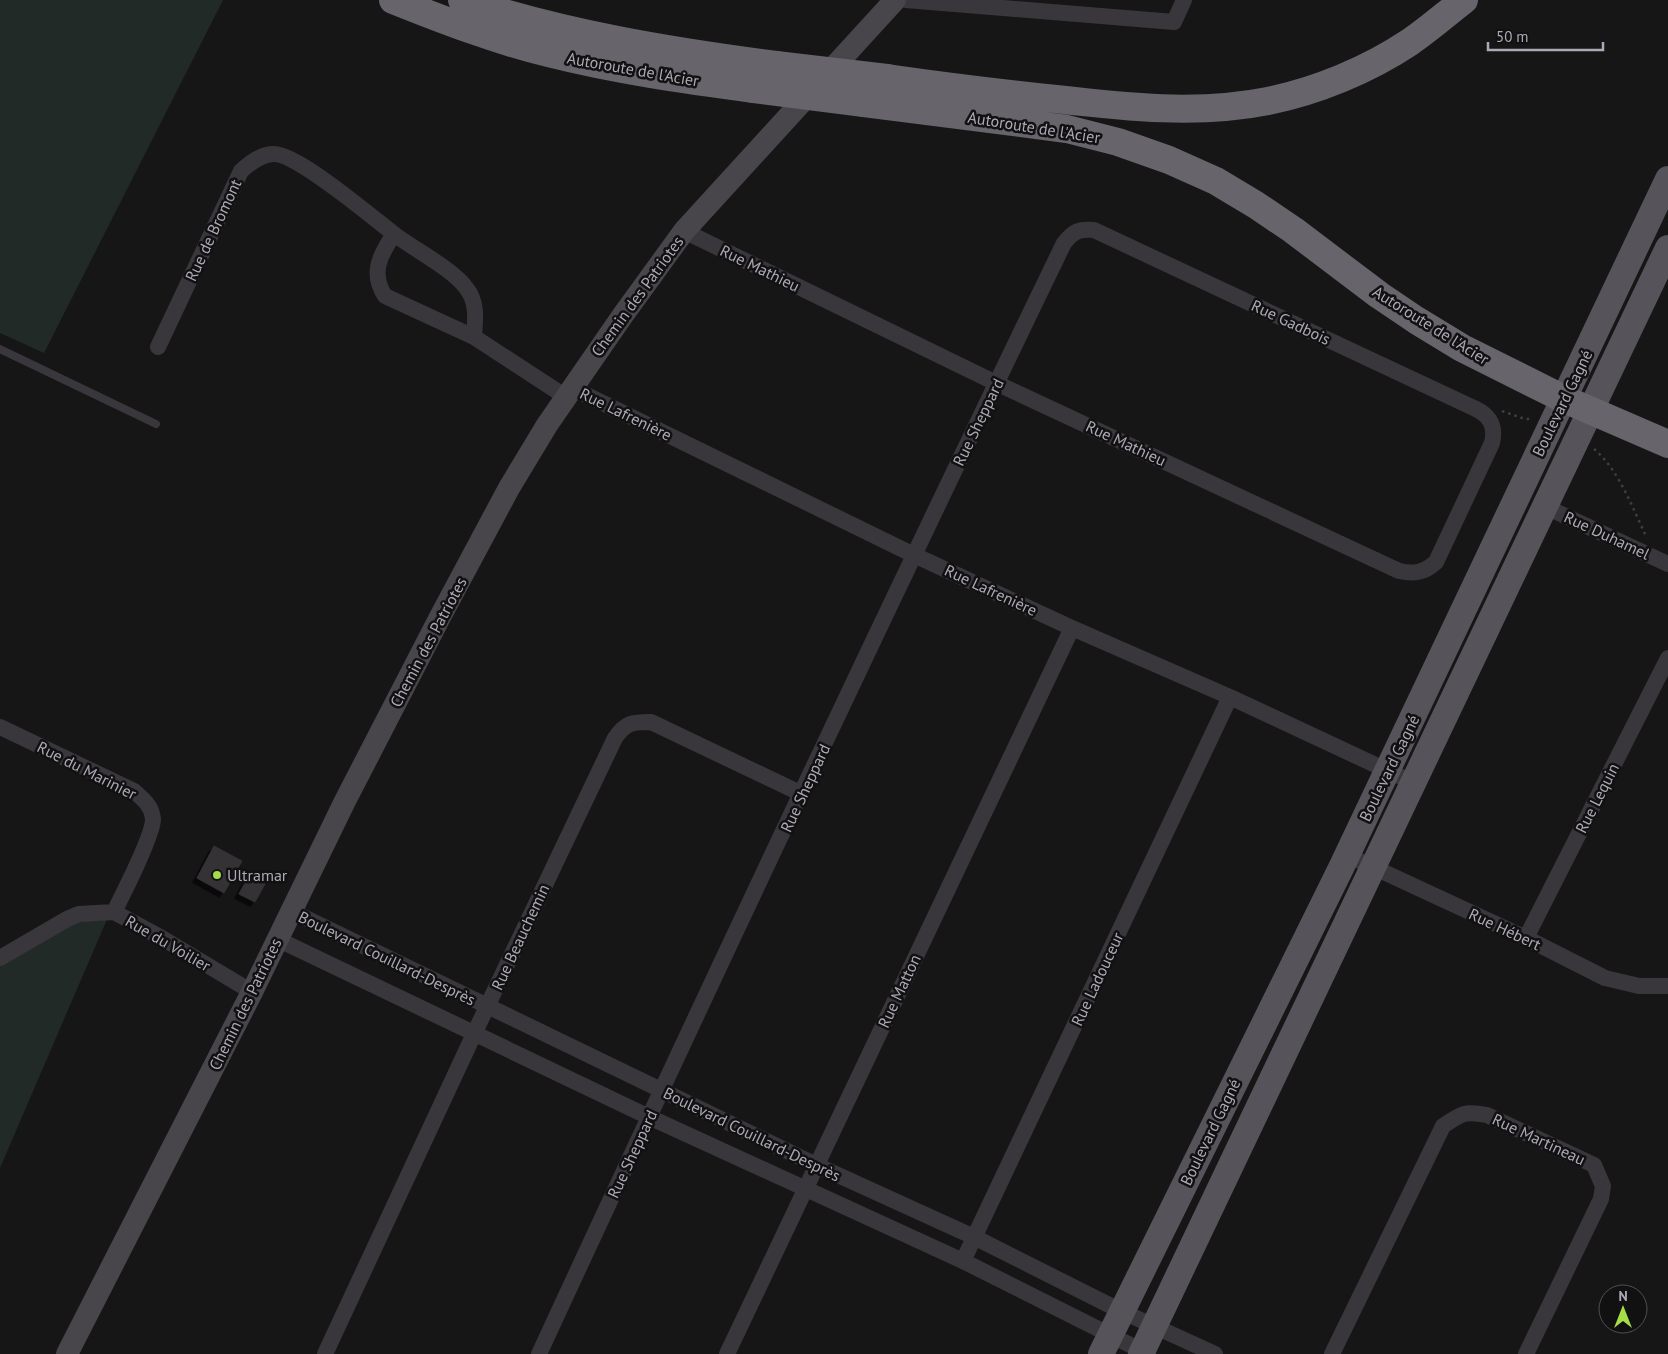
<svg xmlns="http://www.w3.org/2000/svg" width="1668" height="1354" font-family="'PT Sans',sans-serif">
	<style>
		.green { fill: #222a28 }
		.building { fill: #353336; stroke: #323033; filter: url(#shadow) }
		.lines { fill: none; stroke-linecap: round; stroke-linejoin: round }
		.path { stroke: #403d43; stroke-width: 2.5; stroke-dasharray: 2.5 4; stroke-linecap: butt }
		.lane { stroke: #3a373c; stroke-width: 8 }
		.street { stroke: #3a373c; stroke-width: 16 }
		.secondary { stroke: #48454b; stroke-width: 22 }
		.primary { stroke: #57535a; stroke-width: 26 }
		.highway { stroke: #67646c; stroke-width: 28 }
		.highway-bridge { stroke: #67646c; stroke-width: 28 }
		.poi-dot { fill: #a5dd48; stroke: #121112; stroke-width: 2 }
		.labels { text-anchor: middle; stroke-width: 5; stroke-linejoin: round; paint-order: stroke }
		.street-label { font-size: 16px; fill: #aea9b6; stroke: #121112 }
		.poi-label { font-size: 16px; fill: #aea9b6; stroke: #121112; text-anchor: start }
	</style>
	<defs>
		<filter id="shadow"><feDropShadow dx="-4.5" dy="4.5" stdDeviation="0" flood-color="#0009"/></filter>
	</defs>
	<rect width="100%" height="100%" fill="#171617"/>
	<path class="green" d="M0,0H223L44,353L0,333Z
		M111,910L0,1168V953Z"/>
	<path class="building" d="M214,846L242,861L224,893L197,878Z
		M249,875L265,884L255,902L239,894Z"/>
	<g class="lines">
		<path class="path" d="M1502,411L1525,419H1530
			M1594,449C1619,470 1632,507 1646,536"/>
		<path class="lane" d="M0,349L156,424"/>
		<path class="street" d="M906,0L1174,22L1184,0
			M394,234C380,255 370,273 385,296L474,337
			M158,347L241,171C250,163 261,154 274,154C298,154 372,217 394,234C415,250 453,269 467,289C478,303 475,322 474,337L566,397
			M572,388L914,555L1072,628L1230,697L1414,783
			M1546,507L1668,564
			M0,727L134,791C143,799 152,806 153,819C153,836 123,894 114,912
			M1347,855L1526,938L1605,978L1639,986H1668
			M291,911L816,1165L974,1237L1121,1311L1215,1354
			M1526,938L1668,658
			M277,939L649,1117L963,1261L1148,1354
			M0,958L67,919L79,914L114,912L162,938L252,992
			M963,1261L1230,697
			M325,1354L474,1034L615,738C626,722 633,722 651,722L802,794
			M539,1354C711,982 886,611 1064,243C1074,231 1078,229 1094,230L1476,409C1490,416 1496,426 1492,443L1436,562C1424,573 1414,574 1399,571L996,383L684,231
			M727,1354L1072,628
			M1332,1354L1443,1126C1462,1113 1465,1111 1487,1115L1594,1165L1603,1186L1601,1199L1526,1354"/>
		<path class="secondary" d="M67,1354L252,992L345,801L440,617L509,488L547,425L623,315L684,231L895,0"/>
		<path class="primary" d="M1101,1354L1341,868L1668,179
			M1141,1354L1668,248"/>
		<path class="highway" d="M393,0C443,20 495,40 548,53C615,70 685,80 754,89
			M462,0C565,34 669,51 776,65
			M887,78C943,86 1000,93 1056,99C1125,107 1199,115 1268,101C1317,91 1368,70 1410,42C1429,29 1446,14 1464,0
			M864,103L1067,129L1118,142L1169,160L1216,181L1256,205L1293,230L1379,295L1416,320L1462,348L1564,399L1668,444"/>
		<path class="highway-bridge" d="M776,65L887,78
			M754,89L864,103"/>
	</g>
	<circle class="poi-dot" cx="217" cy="875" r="5"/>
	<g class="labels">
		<g class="street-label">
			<text transform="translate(633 69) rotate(10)" y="6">Autoroute de l'Acier</text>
			<text transform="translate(1034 127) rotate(9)" y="6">Autoroute de l'Acier</text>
			<text transform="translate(213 230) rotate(-65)" y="6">Rue de Bromont</text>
			<text transform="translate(760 268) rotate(26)" y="6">Rue Mathieu</text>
			<text transform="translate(637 296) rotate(-54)" y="6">Chemin des Patriotes</text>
			<text transform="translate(1291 322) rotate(25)" y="6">Rue Gadbois</text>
			<text transform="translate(1431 325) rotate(32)" y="6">Autoroute de l'Acier</text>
			<text transform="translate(1562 403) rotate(-64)" y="6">Boulevard Gagné</text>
			<text transform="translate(626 414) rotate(26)" y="6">Rue Lafrenière</text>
			<text transform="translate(978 422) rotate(-64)" y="6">Rue Sheppard</text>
			<text transform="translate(1126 443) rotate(25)" y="6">Rue Mathieu</text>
			<text transform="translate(1607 535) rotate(25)" y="6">Rue Duhamel</text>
			<text transform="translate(991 590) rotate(25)" y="6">Rue Lafrenière</text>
			<text transform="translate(428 642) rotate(-62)" y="6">Chemin des Patriotes</text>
			<text transform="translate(1389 768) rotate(-64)" y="6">Boulevard Gagné</text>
			<text transform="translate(87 770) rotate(27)" y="6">Rue du Marinier</text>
			<text transform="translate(805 788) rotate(-65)" y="6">Rue Sheppard</text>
			<text transform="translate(1597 798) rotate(-63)" y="6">Rue Lequin</text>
			<text transform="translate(1505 929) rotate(25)" y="6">Rue Hébert</text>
			<text transform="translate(520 937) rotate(-65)" y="6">Rue Beauchemin</text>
			<text transform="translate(168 943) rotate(30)" y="6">Rue du Voilier</text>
			<text transform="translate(387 958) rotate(26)" y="6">Boulevard Couillard-Desprès</text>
			<text transform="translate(1097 979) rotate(-65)" y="6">Rue Ladouceur</text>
			<text transform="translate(899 991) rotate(-65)" y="6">Rue Matton</text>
			<text transform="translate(245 1004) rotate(-64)" y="6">Chemin des Patriotes</text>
			<text transform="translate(1210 1132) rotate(-64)" y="6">Boulevard Gagné</text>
			<text transform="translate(752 1134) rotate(26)" y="6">Boulevard Couillard-Desprès</text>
			<text transform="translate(1539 1139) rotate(25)" y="6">Rue Martineau</text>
			<text transform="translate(632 1154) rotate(-65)" y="6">Rue Sheppard</text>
		</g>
		<g class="poi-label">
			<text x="227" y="881">Ultramar</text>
		</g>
	</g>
	<g transform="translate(1623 1309)"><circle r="24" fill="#121112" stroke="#504e54"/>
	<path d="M0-4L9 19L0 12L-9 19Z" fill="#a5dd48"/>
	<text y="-8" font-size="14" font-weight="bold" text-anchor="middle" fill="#aea9b6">N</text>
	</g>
	<path d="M1488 42v8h115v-8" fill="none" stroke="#aea9b6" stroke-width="2.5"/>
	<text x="1496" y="42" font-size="15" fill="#aea9b6" stroke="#121112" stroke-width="4" paint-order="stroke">50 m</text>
</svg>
